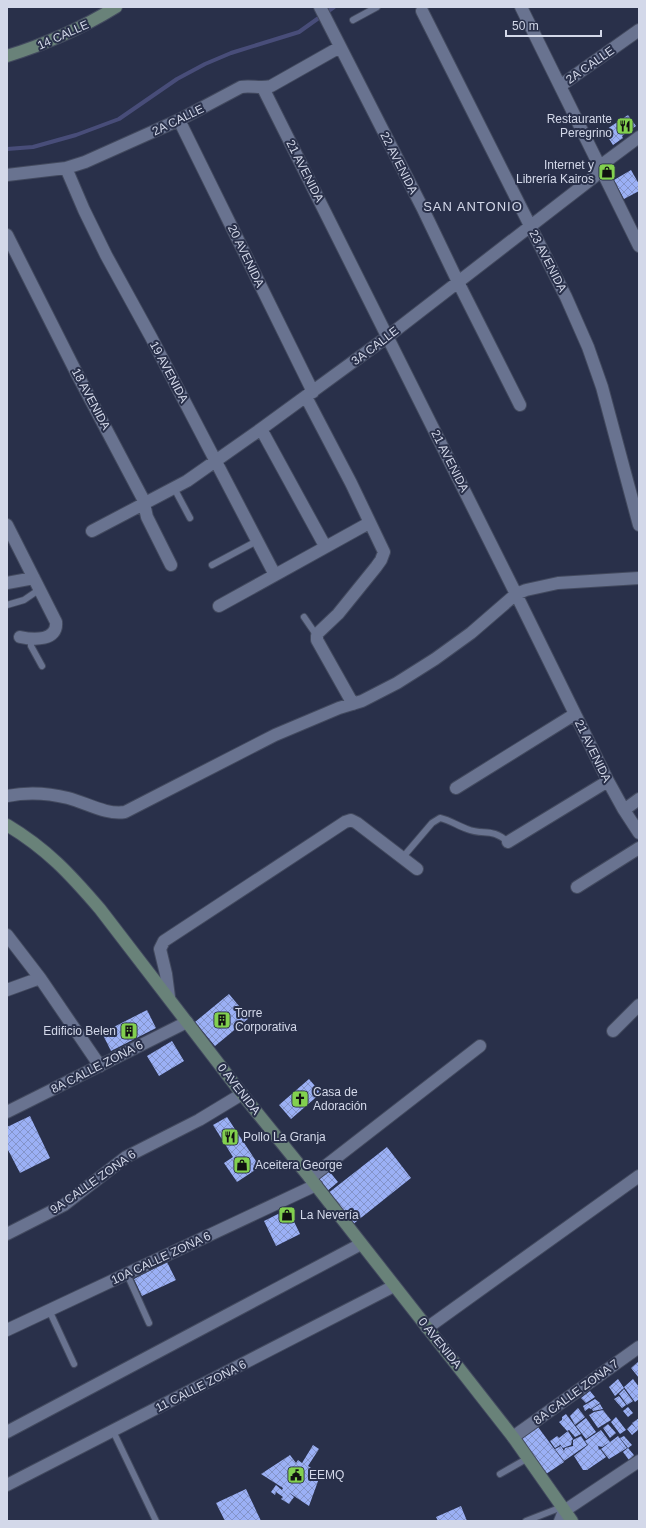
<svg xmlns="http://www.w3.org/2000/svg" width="646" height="1528" font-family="Helvetica,sans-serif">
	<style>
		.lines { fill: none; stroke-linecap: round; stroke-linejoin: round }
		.stream { stroke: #484d79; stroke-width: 4 }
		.building { fill: url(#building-cross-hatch) }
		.lane-casing { stroke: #434a5f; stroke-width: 8 }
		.street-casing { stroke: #434a5f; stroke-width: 14 }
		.secondary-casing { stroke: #434a5f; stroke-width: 14 }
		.lane { stroke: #697390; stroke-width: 6 }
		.street { stroke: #697390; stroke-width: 12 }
		.secondary { stroke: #698279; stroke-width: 12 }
		.labels { text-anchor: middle; stroke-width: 4; stroke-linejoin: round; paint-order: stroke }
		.street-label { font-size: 12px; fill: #d3d8e9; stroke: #29304a }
		.poi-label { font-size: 12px; fill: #d3d8e9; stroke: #29304a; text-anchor: start }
		.neighbourhood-label { font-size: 13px; letter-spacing: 1px; fill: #d3d8e9; stroke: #29304a }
	</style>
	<defs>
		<pattern id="building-cross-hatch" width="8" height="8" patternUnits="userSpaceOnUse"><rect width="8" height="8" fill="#9bb0f5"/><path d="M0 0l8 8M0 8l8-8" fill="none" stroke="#8494c9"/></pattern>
	</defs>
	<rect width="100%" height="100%" fill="#29304a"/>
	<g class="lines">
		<path class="stream" d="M7,149L33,147L76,135L119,119L177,79L205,64L231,53L299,32L334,7"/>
	</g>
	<path class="building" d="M628,115L636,126L622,136L623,138L613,145L604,131Z
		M631,170L639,184V191L624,199L614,180Z
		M229,994L249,1018L215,1046L195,1022Z
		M147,1010L156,1028L111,1051L102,1033Z
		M172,1041L184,1061L159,1076L147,1056Z
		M309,1079L321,1093L291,1119L279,1105Z
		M30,1116L50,1158L20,1173L7,1148V1127Z
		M227,1117L260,1167L237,1182L224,1163L233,1157L213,1125Z
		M387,1147L411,1178L352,1225L327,1194Z
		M329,1171L338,1182L326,1192L317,1180Z
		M288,1209L300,1234L276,1246L264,1221Z
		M167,1262L176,1280L142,1296L134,1279Z
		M639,1361V1378L631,1368Z
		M618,1379L624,1388L615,1396L609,1387Z
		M633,1379L639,1387V1399L635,1402L624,1387Z
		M624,1389L633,1401L627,1405L619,1394Z
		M590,1391L595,1397L586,1403L581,1398Z
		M619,1396L626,1405L622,1408L614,1399Z
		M595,1399L600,1403L591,1409L589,1408L585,1411L583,1406Z
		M600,1404L603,1409L593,1411L592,1409Z
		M628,1407L633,1413L628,1417L623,1411Z
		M578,1408L585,1417L575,1425L570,1416Z
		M603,1410L611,1420L598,1428L589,1415L594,1412Z
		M566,1414L581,1434L575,1437L569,1430L567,1431L559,1422L562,1420V1417Z
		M616,1417L626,1430L620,1434L611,1422Z
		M586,1418L596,1432L586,1439L576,1426Z
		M639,1418V1429L632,1435L627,1429L632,1424L636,1428L632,1423Z
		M608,1424L616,1433L610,1438L603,1428Z
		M538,1427L564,1462L546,1474L521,1439Z
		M601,1430L610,1442L602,1447L598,1446L599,1450L600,1449L606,1457L587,1470H583L574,1456L588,1445L585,1441Z
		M568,1431L573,1439L570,1442L572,1441L571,1445L563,1448L559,1443L560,1445L555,1448L550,1441L557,1436L559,1438Z
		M581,1436L587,1445L564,1461L555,1449L561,1446L564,1451L565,1448L573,1446V1440Z
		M618,1436L627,1448L609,1459L601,1449Z
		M624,1436L632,1445L628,1448L634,1455L629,1460L623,1452L628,1448L620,1438Z
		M313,1445L319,1449L308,1466L311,1468L309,1470L321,1473L309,1506L288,1492L294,1497L289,1504L281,1499L283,1497L276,1492L275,1495L271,1492L276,1485L282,1490L283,1488L261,1474L290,1455L296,1463L298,1460L302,1463Z
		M246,1489L261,1521H225L216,1503Z
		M461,1506L467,1521H438L436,1517Z"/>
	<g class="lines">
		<g class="lane-casing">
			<path id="lane" d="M353,20L377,7
				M174,488L190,518
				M212,565L257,541
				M7,605L24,600L40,589
				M304,617L317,636
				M35,639L31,642V646L42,666
				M403,857L432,823L440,818C450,820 458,826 467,829C484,836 491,827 508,842
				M127,1274L149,1323
				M49,1310L74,1364
				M113,1431L156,1521
				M500,1474L528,1458
				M526,1521L562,1507"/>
		</g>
		<g class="street-casing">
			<path id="street" d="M320,7L422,207L458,282L520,405
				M521,7L639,246
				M422,11L566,297L588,347L602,387L639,525
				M560,86L639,30
				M263,88L516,594L608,781L624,810L639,833
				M179,120L313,392
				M66,168L84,210L106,255L151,337L275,575
				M7,175L66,168L85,162L179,120L241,87C251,85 261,89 271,86L340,47
				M7,235L76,372L143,499L147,517L171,565
				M306,397L351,483L384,552L381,560L376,567L338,614L318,633L317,636V640L353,704
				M261,429L325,546
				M7,525L56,622C58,641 34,640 20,637
				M92,531L187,481L261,429L387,337L594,177L600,166L639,137
				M7,583L34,578
				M219,606L369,523
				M456,788L575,714
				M7,796C27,792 48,793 68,798C87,803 106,815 125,812L275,735L339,708L362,701L397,683L435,659L471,633L516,594L526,590L558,583L639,578
				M624,810L639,799
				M508,842L608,781
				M577,887L639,848
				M7,935L40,978L100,1066
				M7,990L40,978
				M169,997L166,974L160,949L164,941L345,822L351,820L357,823L417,869
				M613,1031L639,1005
				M7,1112L187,1022
				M310,1178L480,1046
				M7,1234L64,1205L126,1157L199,1120L242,1094
				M427,1328L639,1176
				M7,1330L316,1185
				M7,1432L361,1244
				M513,1437L639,1347
				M7,1485L394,1286
				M560,1521L564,1511L639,1461"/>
		</g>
		<g class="secondary-casing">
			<path id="secondary" d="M7,56C46,44 82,28 116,7
				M7,825C47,849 70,874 100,909L242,1094L310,1178L513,1437L572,1521"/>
		</g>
		<use href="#lane" class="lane"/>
		<use href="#street" class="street"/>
		<use href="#secondary" class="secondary"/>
	</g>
	<defs>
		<g id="restaurant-square" transform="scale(0.9)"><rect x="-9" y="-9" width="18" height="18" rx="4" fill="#82d04f" stroke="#29304a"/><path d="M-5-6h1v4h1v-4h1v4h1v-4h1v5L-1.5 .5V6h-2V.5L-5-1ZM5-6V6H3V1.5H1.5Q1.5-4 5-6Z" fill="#111"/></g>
		<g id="shop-square" transform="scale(0.9)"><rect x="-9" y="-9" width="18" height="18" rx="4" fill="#82d04f" stroke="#29304a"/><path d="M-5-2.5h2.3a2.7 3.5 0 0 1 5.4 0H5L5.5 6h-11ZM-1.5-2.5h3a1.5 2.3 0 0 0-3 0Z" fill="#111"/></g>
		<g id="building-square" transform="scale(0.9)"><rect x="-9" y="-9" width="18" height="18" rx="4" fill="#82d04f" stroke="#29304a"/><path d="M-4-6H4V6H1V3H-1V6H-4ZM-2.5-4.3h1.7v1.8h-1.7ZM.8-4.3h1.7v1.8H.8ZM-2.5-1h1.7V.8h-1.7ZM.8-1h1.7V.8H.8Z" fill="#111"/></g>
		<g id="church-square" transform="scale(0.9)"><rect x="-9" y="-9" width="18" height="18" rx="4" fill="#82d04f" stroke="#29304a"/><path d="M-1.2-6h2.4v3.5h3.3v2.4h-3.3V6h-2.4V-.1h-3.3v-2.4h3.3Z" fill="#111"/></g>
		<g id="civic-square" transform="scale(0.9)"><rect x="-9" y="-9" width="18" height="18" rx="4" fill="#82d04f" stroke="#29304a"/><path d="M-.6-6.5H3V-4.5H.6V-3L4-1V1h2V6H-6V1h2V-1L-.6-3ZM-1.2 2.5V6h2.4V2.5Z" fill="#111"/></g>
	</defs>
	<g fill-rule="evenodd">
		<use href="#restaurant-square" x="625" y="126"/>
		<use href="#shop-square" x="607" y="172"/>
		<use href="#building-square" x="222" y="1020"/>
		<use href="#building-square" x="129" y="1031"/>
		<use href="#church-square" x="300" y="1099"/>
		<use href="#restaurant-square" x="230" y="1137"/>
		<use href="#shop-square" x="242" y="1165"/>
		<use href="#shop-square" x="287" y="1215"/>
		<use href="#civic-square" x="296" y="1475"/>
	</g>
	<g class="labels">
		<g class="street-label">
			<text transform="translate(63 35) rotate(-24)" y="4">14 CALLE</text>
			<text transform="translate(590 65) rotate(-35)" y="4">2A CALLE</text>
			<text transform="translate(178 120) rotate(-26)" y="4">2A CALLE</text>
			<text transform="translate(399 163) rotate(63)" y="4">22 AVENIDA</text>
			<text transform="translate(305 171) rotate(63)" y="4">21 AVENIDA</text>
			<text transform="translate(246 256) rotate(64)" y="4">20 AVENIDA</text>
			<text transform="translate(548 261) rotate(63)" y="4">23 AVENIDA</text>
			<text transform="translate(375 346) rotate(-37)" y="4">3A CALLE</text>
			<text transform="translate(169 372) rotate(62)" y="4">19 AVENIDA</text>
			<text transform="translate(91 399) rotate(62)" y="4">18 AVENIDA</text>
			<text transform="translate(450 461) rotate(63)" y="4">21 AVENIDA</text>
			<text transform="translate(593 751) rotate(64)" y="4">21 AVENIDA</text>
			<text transform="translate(97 1067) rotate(-27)" y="4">8A CALLE ZONA 6</text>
			<text transform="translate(239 1089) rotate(52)" y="4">0 AVENIDA</text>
			<text transform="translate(93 1182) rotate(-35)" y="4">9A CALLE ZONA 6</text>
			<text transform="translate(161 1258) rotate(-25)" y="4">10A CALLE ZONA 6</text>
			<text transform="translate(440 1343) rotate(51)" y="4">0 AVENIDA</text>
			<text transform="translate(201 1386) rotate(-27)" y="4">11 CALLE ZONA 6</text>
			<text transform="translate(576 1392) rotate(-36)" y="4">8A CALLE ZONA 7</text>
		</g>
		<g class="poi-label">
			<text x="612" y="123" text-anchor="end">Restaurante<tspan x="612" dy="14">Peregrino</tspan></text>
			<text x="594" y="169" text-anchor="end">Internet y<tspan x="594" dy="14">Librería Kairos</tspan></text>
			<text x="235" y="1017">Torre<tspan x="235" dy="14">Corporativa</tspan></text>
			<text x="116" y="1035" text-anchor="end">Edificio Belen</text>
			<text x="313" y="1096">Casa de<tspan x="313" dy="14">Adoración</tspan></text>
			<text x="243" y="1141">Pollo La Granja</text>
			<text x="255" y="1169">Aceitera George</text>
			<text x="300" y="1219">La Nevería</text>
			<text x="309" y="1479">EEMQ</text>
		</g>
		<g class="neighbourhood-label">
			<text x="473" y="211">SAN ANTONIO</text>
		</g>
	</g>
	<rect width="646" height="1528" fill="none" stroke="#d3d8e9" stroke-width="16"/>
	<path d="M506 30v6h95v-6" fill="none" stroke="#d3d8e9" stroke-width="2"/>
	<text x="512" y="30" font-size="12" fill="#d3d8e9" stroke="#29304a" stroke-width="3" paint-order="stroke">50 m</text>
</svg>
